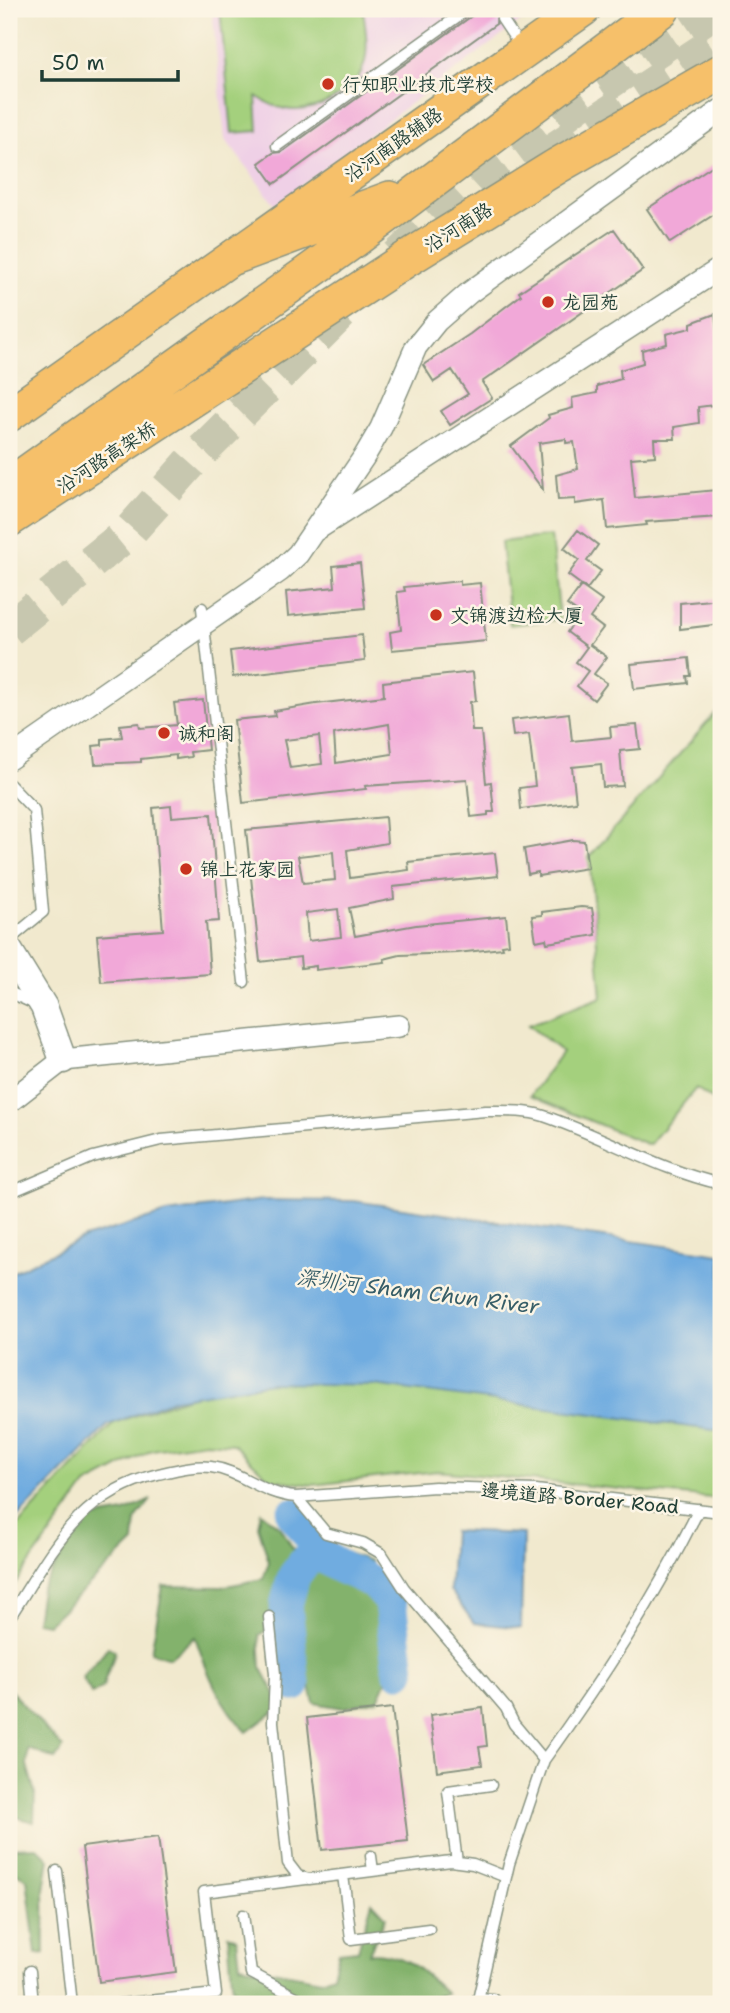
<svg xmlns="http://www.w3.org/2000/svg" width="730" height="2013" font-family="'Shantell Sans','LXGW WenKai TC',sans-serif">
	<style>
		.built { fill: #efd0e6 }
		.green { fill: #a4d07d; stroke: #628658; stroke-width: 2 }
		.forest { fill: #83b26c; stroke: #517850; stroke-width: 2 }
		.water { fill: #6face0; stroke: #47748a; stroke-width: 2 }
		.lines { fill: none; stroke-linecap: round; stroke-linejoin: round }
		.river { stroke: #6face0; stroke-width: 33 }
		.building { fill: #f1a8d8; fill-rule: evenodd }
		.trunk-tunnel { stroke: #c7c7af; stroke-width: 35; stroke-dasharray: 35 18; stroke-linecap: butt }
		.service-casing { stroke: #889381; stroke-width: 13 }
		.minor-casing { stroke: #889381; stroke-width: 24 }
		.tertiary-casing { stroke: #889381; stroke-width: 29 }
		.primary-casing { stroke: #889381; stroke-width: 36 }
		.trunk-casing { stroke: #889381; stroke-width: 38 }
		.service { stroke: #fff; stroke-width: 10 }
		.minor { stroke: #fff; stroke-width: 21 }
		.tertiary { stroke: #fff; stroke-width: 26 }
		.primary { stroke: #f6c06b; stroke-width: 33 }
		.trunk { stroke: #f6c06b; stroke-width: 35 }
		.poi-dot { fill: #c8321e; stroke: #fcf5e5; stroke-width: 2.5 }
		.labels { text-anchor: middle; stroke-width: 5; stroke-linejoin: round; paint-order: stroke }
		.poi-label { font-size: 19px; fill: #1f3d34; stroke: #fcf5e5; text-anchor: start }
		.street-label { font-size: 19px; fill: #1f3d34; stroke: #fcf5e5 }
		.water-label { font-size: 21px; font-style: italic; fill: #375e68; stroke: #fcf5e5 }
	</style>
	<rect width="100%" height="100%" fill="#fcf5e5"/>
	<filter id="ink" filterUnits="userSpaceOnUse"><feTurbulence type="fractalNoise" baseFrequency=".0143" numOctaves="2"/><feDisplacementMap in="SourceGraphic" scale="14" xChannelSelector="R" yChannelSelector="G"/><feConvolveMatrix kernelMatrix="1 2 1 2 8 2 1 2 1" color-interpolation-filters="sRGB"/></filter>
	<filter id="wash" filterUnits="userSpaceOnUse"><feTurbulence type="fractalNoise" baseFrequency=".00686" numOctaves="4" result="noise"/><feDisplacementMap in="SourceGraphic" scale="28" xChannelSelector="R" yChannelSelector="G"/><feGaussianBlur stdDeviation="1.57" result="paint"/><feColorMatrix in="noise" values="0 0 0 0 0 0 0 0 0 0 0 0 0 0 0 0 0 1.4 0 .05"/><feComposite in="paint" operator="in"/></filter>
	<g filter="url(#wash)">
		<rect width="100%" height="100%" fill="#f1e9ce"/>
		<path class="built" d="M212,9H537L275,205L225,139Z"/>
		<path class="green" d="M220,9H363C365,27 370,50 363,68C352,95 313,114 285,109C274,107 265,102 256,96L258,131L232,133Z
			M551,536L560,619L510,625L501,542Z
			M721,707V1105L696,1088L649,1145L530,1096L562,1052L528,1025L602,997L589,857Z
			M239,1379H356L721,1423V1499L438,1471L312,1485L270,1479L233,1444L205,1442L152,1450L86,1485L9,1592V1535L114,1423Z"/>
		<path class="forest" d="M151,1500L136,1519L134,1542L48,1624L36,1622L41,1589L85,1519L125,1512Z
			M261,1512L281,1528L293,1549L332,1548L370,1561L382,1620L387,1680L378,1700L343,1708L314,1703L297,1632L277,1624L259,1635L261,1667L282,1706L247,1732C220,1706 207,1672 195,1637L170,1658L151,1652L163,1586L221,1587L263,1579L269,1562L258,1526Z
			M108,1647L115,1651C113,1664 105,1674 103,1687L92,1694L82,1678Z
			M9,1689L63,1748L55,1759L28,1749L27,1765L35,1793L34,1822L9,1815Z
			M37,1847L49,1859L44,1889L45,1953L36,1954L27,1879L9,1869V1848Z
			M372,1902L386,1917L369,1953C407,1953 419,1969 446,1993L429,1999V2004H335L333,1999L331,2004H234L228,1935L237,1939L240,1965L321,1980L333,1975L339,1952L358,1950Z"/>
		<path class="water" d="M263,1200L354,1201L721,1254V1431L374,1385L272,1383L175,1399L108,1425L9,1526V1274L84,1238L167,1213Z
			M453,1531L523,1534L521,1628L474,1623L450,1590Z"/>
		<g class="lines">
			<path class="river" d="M293,1514C304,1526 312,1543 323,1555C345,1577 372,1570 390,1603L399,1671
				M294,1685L286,1605L294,1576L317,1545"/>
		</g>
		<g id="blocks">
			<path class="building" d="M476,9H516L508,14L497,13L496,24L274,184L259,163L273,153L282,152L473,15Z
				M721,160V210L670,243L647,209Z
				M614,229L643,270L482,382L492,398L450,425L441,411L468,394L452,370L434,382L423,365L470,334L521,295L519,292Z
				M715,314L721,366V404L698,407L699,423L674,427L675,439H654L655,456L631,458L635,498L716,490L719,517L646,522L647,525L607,529L604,500L575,504V499L558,500L556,475L578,469L574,442L566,443V439L539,443L543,490L511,446L549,418L548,415L573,408L572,398L597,393V386L621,379L620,370L643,363L642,350L667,344L666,334L691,328V323Z
				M578,530L598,545L587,561L601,571L587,589L568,575L579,560L564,548Z
				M360,563L365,608L288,616L286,592L335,587L333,566Z
				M460,581V585L480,583L486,641L392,650L390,632L401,630L397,592L405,591L404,587Z
				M581,586L602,601L590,618L603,628L590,645L607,657L594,674L607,683L594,700L577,686L588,671L576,662L587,647L567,632L580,614L567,605Z
				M721,599V624L680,629V603Z
				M362,635L365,661L233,677L230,651Z
				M689,658L691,676H687L688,683L634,689L631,664Z
				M473,672L476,701L470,702L472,731H481L486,783L491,782L494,812H488V815L471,817L467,779L365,786L366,789L243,803L234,720L275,716L274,711L316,704L384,696L383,682ZM389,724L392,754L336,763L334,734ZM319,736L322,764L290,768L284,740Z
				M203,700L208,750L190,752L191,757L176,759V755L141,759V762L95,764L93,746L102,745V739L122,737L120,725L139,723L140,728L177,725L174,703Z
				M569,713L572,741L611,737L610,727L637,725L640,749L620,751L623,786L603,787L601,764L572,767L576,802L521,809L519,788L535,786L529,734L513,736L511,720Z
				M171,806L172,817L211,814L219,921L206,922L210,974L101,982L97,935L163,930L153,808Z
				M385,817L387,843L347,850L350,878L409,870L408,862L495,853L498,876L393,887L394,899L349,908L355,936L416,925L506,916L509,944L502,945L503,948L457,953L400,955L384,959L385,962L316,970V966L301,968L300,957L260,962L246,830ZM333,852L335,880L303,883L298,856ZM338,909L341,937L308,941L306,913Z
				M573,840L584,841L588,868L538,876V872L528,874L524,849Z
				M581,907L592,908L596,935L547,943L546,939L536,941L532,916L542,915V912Z
				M392,1708L408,1841L322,1850L307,1718Z
				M483,1708L487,1746L479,1747L482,1765L437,1771L430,1715Z
				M158,1837L176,1972L99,1982L82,1847Z"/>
		</g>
	</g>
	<g filter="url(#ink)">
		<use href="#blocks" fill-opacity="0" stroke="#889381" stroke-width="2"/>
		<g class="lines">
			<path class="trunk-tunnel" d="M549,153L721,39
				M397,257L487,173L593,93L717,9
				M9,629L129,532L191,462L345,309"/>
			<g class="service-casing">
				<path id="service" d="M502,19L522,49
					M277,146L468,9
					M202,608L244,982
					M9,784L34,810L43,912L9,940
					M9,992L37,1005
					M9,1193L93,1157L161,1140L485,1111C505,1111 525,1110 544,1116C605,1137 659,1170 721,1184
					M296,1497L326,1533L363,1543L382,1554L404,1588L506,1708L514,1724L544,1760L509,1864L477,2004
					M269,1617L275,1674L273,1722L288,1863L298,1876L309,1879L451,1861L473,1864L506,1877
					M9,1618C51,1554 76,1494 158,1474C175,1470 193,1465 211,1467C241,1471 261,1494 296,1497L435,1487L536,1490L721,1512
					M544,1760C603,1678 654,1600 699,1509
					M371,1856L373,1871
					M457,1862L448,1791L491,1785
					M57,1871L72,2004
					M343,1875L351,1939L429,1929
					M243,1915L251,1973L309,2004
					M30,1971L33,2004
					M479,1998L493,1999L497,2004
					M119,2004L216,1994L204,1892L306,1879"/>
			</g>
			<g class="minor-casing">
				<path id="minor" d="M316,530L721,268
					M9,759L280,571L298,554L364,457L381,428L416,347L437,321L469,293L721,110
					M9,1102L63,1060L399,1026"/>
			</g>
			<g class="tertiary-casing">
				<path id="tertiary" d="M9,950L44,1007L63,1060"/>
			</g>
			<g class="primary-casing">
				<path id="primary" d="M9,415L584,9"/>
			</g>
			<g class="trunk-casing">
				<path id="trunk" d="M236,256L390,199
					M9,486L354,240L662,9
					M9,519L405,260L557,166L721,72"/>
			</g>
			<use href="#service" class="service"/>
			<use href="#minor" class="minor"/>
			<use href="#tertiary" class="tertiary"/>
			<use href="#primary" class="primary"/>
			<use href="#trunk" class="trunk"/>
		</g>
	</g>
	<g class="poi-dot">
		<circle cx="328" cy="84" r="7"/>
		<circle cx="548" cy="302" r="7"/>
		<circle cx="436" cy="615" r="7"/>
		<circle cx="164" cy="733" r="7"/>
		<circle cx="186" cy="869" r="7"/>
	</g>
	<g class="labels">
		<g class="poi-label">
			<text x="342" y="91">行知职业技术学校</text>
			<text x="562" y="309">龙园苑</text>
			<text x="450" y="622">文锦渡边检大厦</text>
			<text x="178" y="740">诚和阁</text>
			<text x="200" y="876">锦上花家园</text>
		</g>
		<g class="street-label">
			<text transform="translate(393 144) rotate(-35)" y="7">沿河南路辅路</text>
			<text transform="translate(458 227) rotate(-32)" y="7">沿河南路</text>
			<text transform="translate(106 457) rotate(-33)" y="7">沿河路高架桥</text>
			<text transform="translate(580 1498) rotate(5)" y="7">邊境道路 Border Road</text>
		</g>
		<g class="water-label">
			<text transform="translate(418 1292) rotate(7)" y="7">深圳河 Sham Chun River</text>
		</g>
	</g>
	<rect width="730" height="2013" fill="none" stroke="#fcf5e5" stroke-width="35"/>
	<path d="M42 70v10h136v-10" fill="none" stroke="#1f3d34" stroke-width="3.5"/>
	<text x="52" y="70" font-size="21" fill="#1f3d34" stroke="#fcf5e5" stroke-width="5" paint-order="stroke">50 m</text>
</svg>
